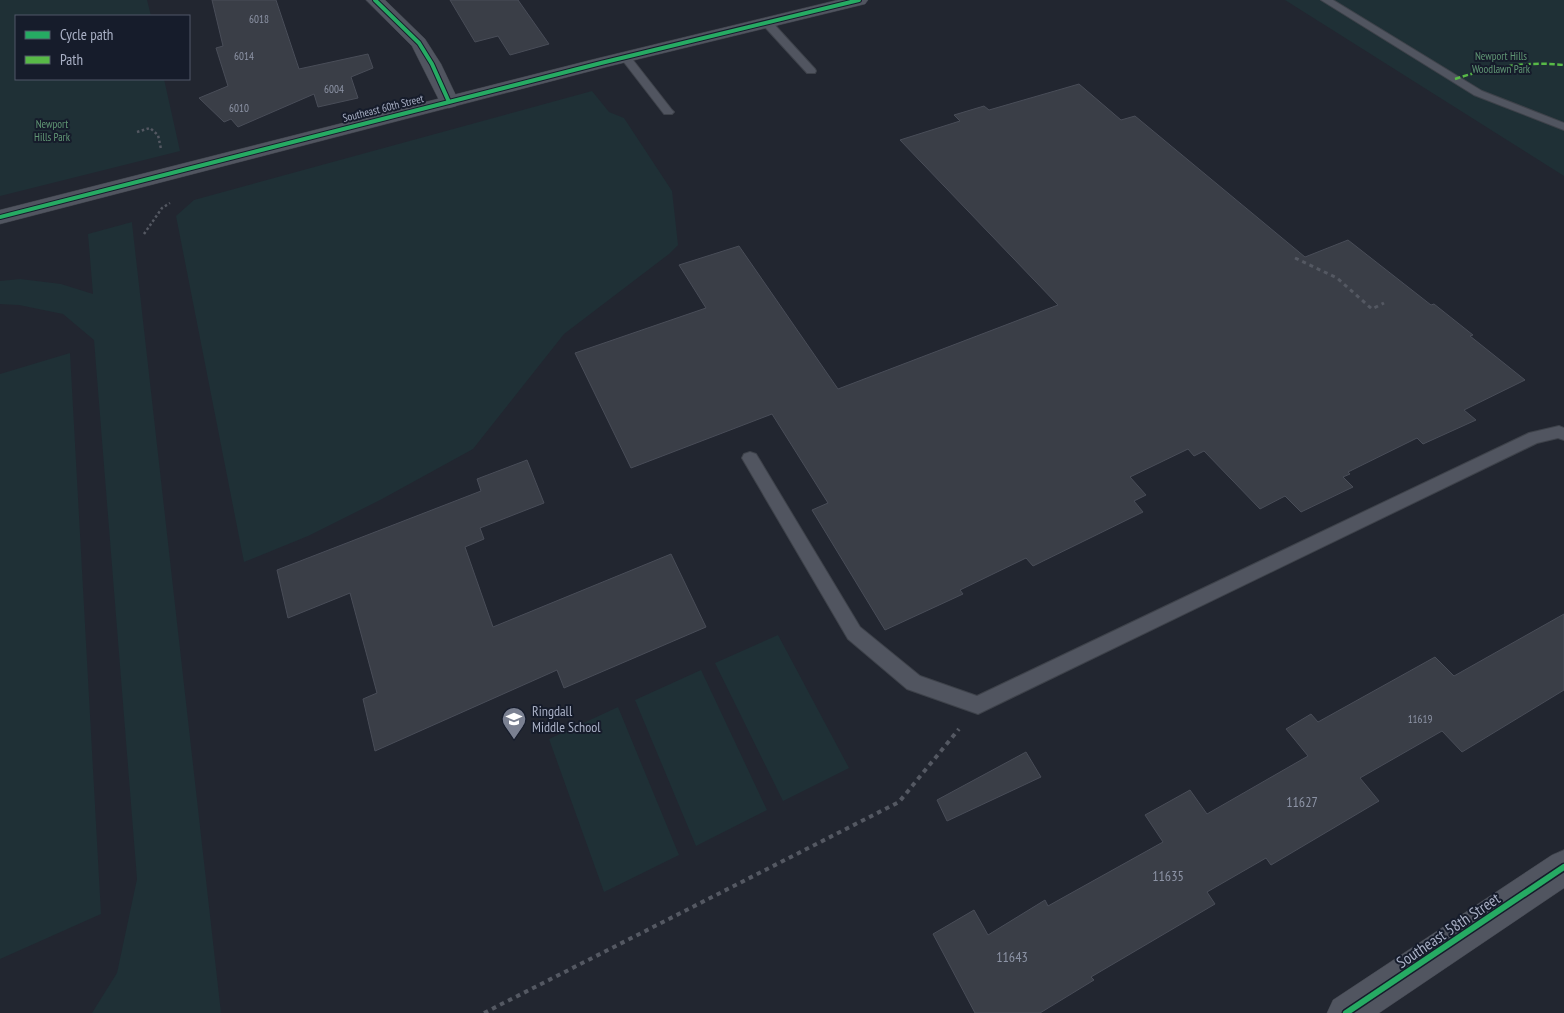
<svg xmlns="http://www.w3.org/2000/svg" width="1564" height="1013" font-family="'PT Sans Narrow',sans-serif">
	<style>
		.green { fill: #1f3036 }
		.building { fill: #3a3e47; stroke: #494d58 }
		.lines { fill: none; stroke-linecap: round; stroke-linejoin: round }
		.service-casing { stroke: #3e424a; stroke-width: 2 }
		.minor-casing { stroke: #3e424a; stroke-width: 1 }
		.tertiary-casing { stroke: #3e424a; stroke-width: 1 }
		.path-far2 { stroke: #545862; stroke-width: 2.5; stroke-dasharray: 2.5 2.5; stroke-linecap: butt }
		.path-far1 { stroke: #545862; stroke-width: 3; stroke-dasharray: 4 4; stroke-linecap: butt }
		.path { stroke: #545862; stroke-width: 4; stroke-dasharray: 4.5 4.5; stroke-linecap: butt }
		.service { fill: #515560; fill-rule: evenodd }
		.minor { fill: #515560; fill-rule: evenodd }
		.tertiary { fill: #515560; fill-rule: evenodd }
		.quiet { stroke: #58b947; stroke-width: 2.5; stroke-dasharray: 5.5 2.5; stroke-linecap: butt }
		.cycleway-far1-casing { stroke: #161c2b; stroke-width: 6 }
		.cycleway-casing { stroke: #161c2b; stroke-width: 9 }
		.cycleway-far1 { stroke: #26ab63; stroke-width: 4 }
		.cycleway { stroke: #26ab63; stroke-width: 6 }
		.labels { text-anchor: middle; stroke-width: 4; stroke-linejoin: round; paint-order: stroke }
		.number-label { font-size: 11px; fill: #8d94a6 }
		.far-park-label { font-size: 11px; fill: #609674; stroke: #161c2b }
		.far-street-label { font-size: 11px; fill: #a9b0c5; stroke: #161c2b }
		.poi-label { font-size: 14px; fill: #a9b0c5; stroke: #161c2b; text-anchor: start }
		.near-number-label { font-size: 14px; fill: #8d94a6 }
		.near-street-label { font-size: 16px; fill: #a9b0c5; stroke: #161c2b }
	</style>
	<rect width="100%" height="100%" fill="#222630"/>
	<path class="green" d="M0,0H147L151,16H16V79H164L180,151L0,196Z
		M1285,0H1564V176Z
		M592,91L609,112L624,118L672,191L678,245L669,254L564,334L473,449L382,499L308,536L244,562L176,216L194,200Z
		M132,222V223L221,1013H92L117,973L137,879L94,340L63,314L19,305L0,304V281L20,279L61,284L93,294L88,234Z
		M70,353L101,914L0,959V374Z
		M778,635L849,768L783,801L715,663Z
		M701,670L767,810L696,846L635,700Z
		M618,707L679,855L604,892L549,739Z"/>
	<path class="building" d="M212,0H276L299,69L368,54L373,68L351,77L358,98L318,107L314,94L238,127L231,119L224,122L199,98L228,86L216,48L223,46Z
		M450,0H518L549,44L510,55L498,36L475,42Z
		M1079,84L1121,120L1135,116L1305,257L1348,240L1431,305L1434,304L1473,335L1470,336L1525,380L1464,410L1476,420L1423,444L1417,438L1348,472L1350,474L1343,477L1353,487L1301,512L1285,496L1260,509L1204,451L1194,456L1188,449L1130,477L1146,495L1134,501L1143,512L1033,566L1026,558L960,590L963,594L885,630L812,510L828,503L772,414L631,468L575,353L706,308L679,265L739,246L838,389L1058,305L900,140L960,121L954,115L984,106L989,110Z
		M527,460L544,503L480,528L484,539L465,547L493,627L671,554L706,627L564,688L557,670L375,751L363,699L377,693L350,593L288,618L277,570L481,491L477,479Z
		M1564,614V690L1462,752L1442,731L1360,778L1379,801L1271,865L1266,858L1207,892L1215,904L1091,977L1094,980L1040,1013H975L933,934L974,910L988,935L1045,900L1048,906L1163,842L1145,815L1190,790L1207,814L1308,756L1286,729L1311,714L1318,722L1435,657L1454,676Z
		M1026,752L1041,777L947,821L937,800Z"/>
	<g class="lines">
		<g class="service-casing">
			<path id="service" d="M1321,0H1333L1482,91L1564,123V130L1474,95Z
				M768,21L772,22L815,69L816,71L815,73H807L764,26L763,24Z
				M625,54L629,55L672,110L674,112L672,114H664L620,57Z
				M1559,426L1564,428V440L1558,438L1537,443L978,714L907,689L848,639L742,458L744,454L750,452L756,454L860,627L920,676L977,696L1529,433Z"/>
		</g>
		<g class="minor-casing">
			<path id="minor" d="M366,0H385L425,39L441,64L459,102L456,106L449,108L442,106L412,46Z
				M1564,850V888L1379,1013H1327L1333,1000L1552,855Z"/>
		</g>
		<g class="tertiary-casing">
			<path id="tertiary" d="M838,0H868L865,4L606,67L0,224V210L595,59Z"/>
		</g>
		<path class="path-far2" d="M137,132L150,128L158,135L161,149
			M144,234L162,208L170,203"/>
		<path class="path-far1" d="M1295,258L1337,278L1372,309L1384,303"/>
		<path class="path" d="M484,1013L899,802L959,729"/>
		<use href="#service" class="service"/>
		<use href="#minor" class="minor"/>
		<use href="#tertiary" class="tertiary"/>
		<path class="quiet" d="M1455,79C1491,67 1526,61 1564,65"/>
		<g class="cycleway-far1-casing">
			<path id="cycleway-far1" d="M375,0L419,43L432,64L449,102
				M0,217L601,63L859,0"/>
		</g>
		<g class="cycleway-casing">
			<path id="cycleway" d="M1346,1013L1564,867"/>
		</g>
		<use href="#cycleway-far1" class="cycleway-far1"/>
		<use href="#cycleway" class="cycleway"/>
	</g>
	<defs>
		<g id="school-pin" transform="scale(1.25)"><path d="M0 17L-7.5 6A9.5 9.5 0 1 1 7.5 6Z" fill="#7a8091" stroke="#161c2b"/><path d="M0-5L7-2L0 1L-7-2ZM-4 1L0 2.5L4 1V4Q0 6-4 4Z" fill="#fff"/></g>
	</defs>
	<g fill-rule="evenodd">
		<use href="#school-pin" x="514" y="719"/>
	</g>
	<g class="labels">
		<g class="number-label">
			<text x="259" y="23">6018</text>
			<text x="244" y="60">6014</text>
			<text x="334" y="93">6004</text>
			<text x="239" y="112">6010</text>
			<text x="1420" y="723">11619</text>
		</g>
		<g class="far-park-label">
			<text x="1501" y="60">Newport Hills<tspan x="1501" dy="13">Woodlawn Park</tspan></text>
			<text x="52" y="128">Newport<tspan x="52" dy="13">Hills Park</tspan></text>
		</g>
		<g class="far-street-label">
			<text transform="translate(383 108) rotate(-14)" y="4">Southeast 60th Street</text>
		</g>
		<g class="poi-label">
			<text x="532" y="716">Ringdall<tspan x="532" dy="16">Middle School</tspan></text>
		</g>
		<g class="near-number-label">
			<text x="1302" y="807">11627</text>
			<text x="1168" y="881">11635</text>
			<text x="1012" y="962">11643</text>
		</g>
		<g class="near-street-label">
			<text transform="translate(1448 930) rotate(-34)" y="6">Southeast 58th Street</text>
		</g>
	</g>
	<rect x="15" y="15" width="175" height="65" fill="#161c2b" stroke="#515769"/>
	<rect x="25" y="31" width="25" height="8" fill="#26ab63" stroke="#515769"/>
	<text x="60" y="40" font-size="15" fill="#a9b0c5">Cycle path</text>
	<rect x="25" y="56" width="25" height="8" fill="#58b947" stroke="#515769"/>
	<text x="60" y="65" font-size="15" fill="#a9b0c5">Path</text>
</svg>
